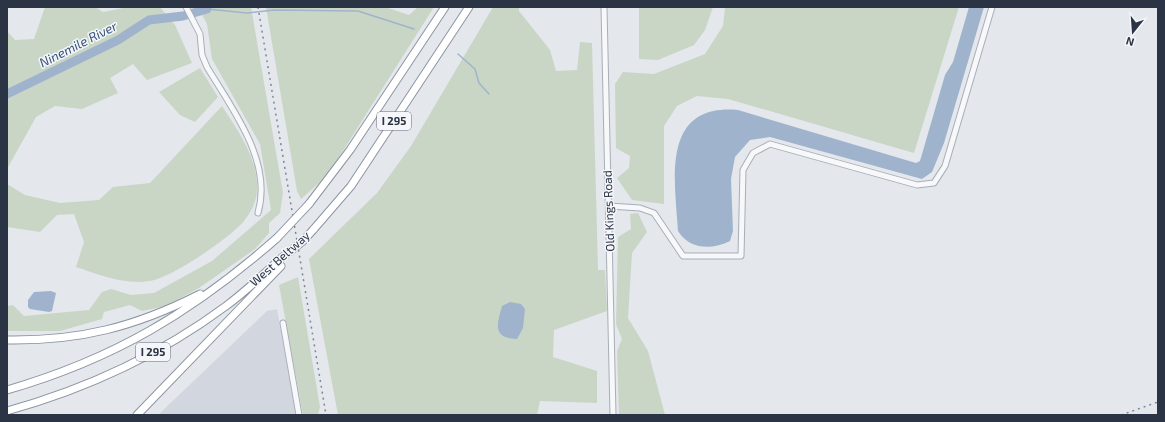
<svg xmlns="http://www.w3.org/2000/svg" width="1165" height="422" font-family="'Exo 2',sans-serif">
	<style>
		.built { fill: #d2d6de }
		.green { fill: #c9d6c5 }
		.water { fill: #9fb4cc }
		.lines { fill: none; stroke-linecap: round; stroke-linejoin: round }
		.stream { stroke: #9fb4cc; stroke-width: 1.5 }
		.river { stroke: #9fb4cc; stroke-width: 9 }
		.minor-casing { stroke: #a9aeb7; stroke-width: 7 }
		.highway-casing { stroke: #8b94a3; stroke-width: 9 }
		.minor { stroke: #f7f8fa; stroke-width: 5 }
		.highway { stroke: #fff; stroke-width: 7 }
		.rail { stroke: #7d8696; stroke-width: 1.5; stroke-dasharray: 2 4; stroke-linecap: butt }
		.highway-bridge-casing { stroke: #8b94a3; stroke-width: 9; stroke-linecap: butt }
		.highway-bridge { stroke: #fff; stroke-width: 7 }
		.labels { text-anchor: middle; stroke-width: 3; stroke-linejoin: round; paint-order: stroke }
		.shield { fill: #f4f6f9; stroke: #676e7b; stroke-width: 1 }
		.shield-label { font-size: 11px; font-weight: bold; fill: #2b3445 }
		.street-label { font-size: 12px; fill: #2b3445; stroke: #f4f6f9 }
		.water-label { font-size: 13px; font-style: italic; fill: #34527a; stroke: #f4f6f9 }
	</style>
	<rect width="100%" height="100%" fill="#e4e7ec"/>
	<path class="built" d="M277,309L296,415H158L267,311Z"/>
	<path class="green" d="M45,7H95L103,12L128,7H160L175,25L192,63L147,80L133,64L110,78L118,93L82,109L55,106L36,117L7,169V31L15,40L34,39Z
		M198,7H251L283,193L280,213L269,223V233L255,249L199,288L166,306L142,311L130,305L104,312L102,319L60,331H7V306L13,305L24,316L89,310L102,292L111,289L131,295L154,293L212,261L271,210L260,144L212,59L207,24Z
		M266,7H385L409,15L418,7H434L327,176L301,199L297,191Z
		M493,7H519V11L550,50L556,71L577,70L580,42L592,43L598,270H605L607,311L554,330L553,357L597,371V403L540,401L537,415H338L309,259L377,193L411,146Z
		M639,7H713L705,30L694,45L658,60L639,59Z
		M725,7H959L914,153L728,99L697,96L677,106L664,126V204L632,200L617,178L629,168L630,156L616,148L615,84L623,72L654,74L705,54L723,26Z
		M200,68L218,97L195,122L180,115L159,92Z
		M222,106C238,131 259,159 257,191C256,203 251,212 244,221C230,238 171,278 150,281C124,285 100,275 76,267L84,242L74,214L57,215L40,232L7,227V184L25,195L60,203L99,200L113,187L150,183Z
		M638,213L647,232L632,253L628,318L648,351L665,415H619L617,351L622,339L616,324L618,237L631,229L630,214Z
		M298,277L320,407L318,415H303L279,285Z"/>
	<path class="water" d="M969,7H984L944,143L932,172L922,179L770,137L750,140L735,157L731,179L733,231L730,241C712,250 690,250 678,231C675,181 660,103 738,110L916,163L920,161L945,75L953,62Z
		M51,291L56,293L52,311L49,312L30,309L28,307V300L34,292Z
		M510,302L521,304L525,309L523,328L517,339C492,338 497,324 502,306Z"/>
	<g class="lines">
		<path class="stream" d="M207,9L247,13L274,10L358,11L414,29
			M458,54L475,69L479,83L489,94"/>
		<path class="river" d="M7,94L118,40L149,20L183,16L207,9"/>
		<g class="minor-casing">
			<path id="minor" d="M186,7L200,34L202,55L207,67C232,109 273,161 258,213
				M604,7L613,415
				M609,206L640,208L654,213L683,256H741L743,170L753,153L770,144L917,185L934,183L945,166L992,7
				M283,323L299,415"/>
		</g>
		<g class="highway-casing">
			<path id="highway" d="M309,204L350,150L445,7
				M313,230L351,186L469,7
				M7,340C80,341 135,327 200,294
				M7,390C114,359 193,312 277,238
				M7,411C86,389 160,355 226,306C245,292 262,276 279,260
				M137,415L281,266"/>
		</g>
		<use href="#minor" class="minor"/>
		<use href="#highway" class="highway"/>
		<path class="rail" d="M258,7L326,415
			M1121,415L1158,402"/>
		<g class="highway-bridge-casing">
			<path id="highway-bridge" d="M277,238L309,204
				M279,260L303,241L313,230"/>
		</g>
		<use href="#highway-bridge" class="highway-bridge"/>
	</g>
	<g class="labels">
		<g class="shield">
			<rect x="377" y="112" width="34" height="18" rx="3"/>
			<rect x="136" y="343" width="34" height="18" rx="3"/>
		</g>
		<g class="shield-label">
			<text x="394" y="125">I 295</text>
			<text x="153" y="356">I 295</text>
		</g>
		<g class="street-label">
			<text transform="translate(609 211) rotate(-92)" y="4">Old Kings Road</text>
			<text transform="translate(280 259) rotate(-42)" y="4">West Beltway</text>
		</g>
		<g class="water-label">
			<text transform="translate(78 44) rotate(-27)" y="5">Ninemile River</text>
		</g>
	</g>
	<rect width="1165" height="422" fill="none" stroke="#2b3445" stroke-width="16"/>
	<g transform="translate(1133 32) rotate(197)" stroke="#f4f6f9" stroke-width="3" paint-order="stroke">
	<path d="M0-3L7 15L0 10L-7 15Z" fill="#2b3445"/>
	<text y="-6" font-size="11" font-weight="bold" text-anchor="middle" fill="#2b3445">N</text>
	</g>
</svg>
